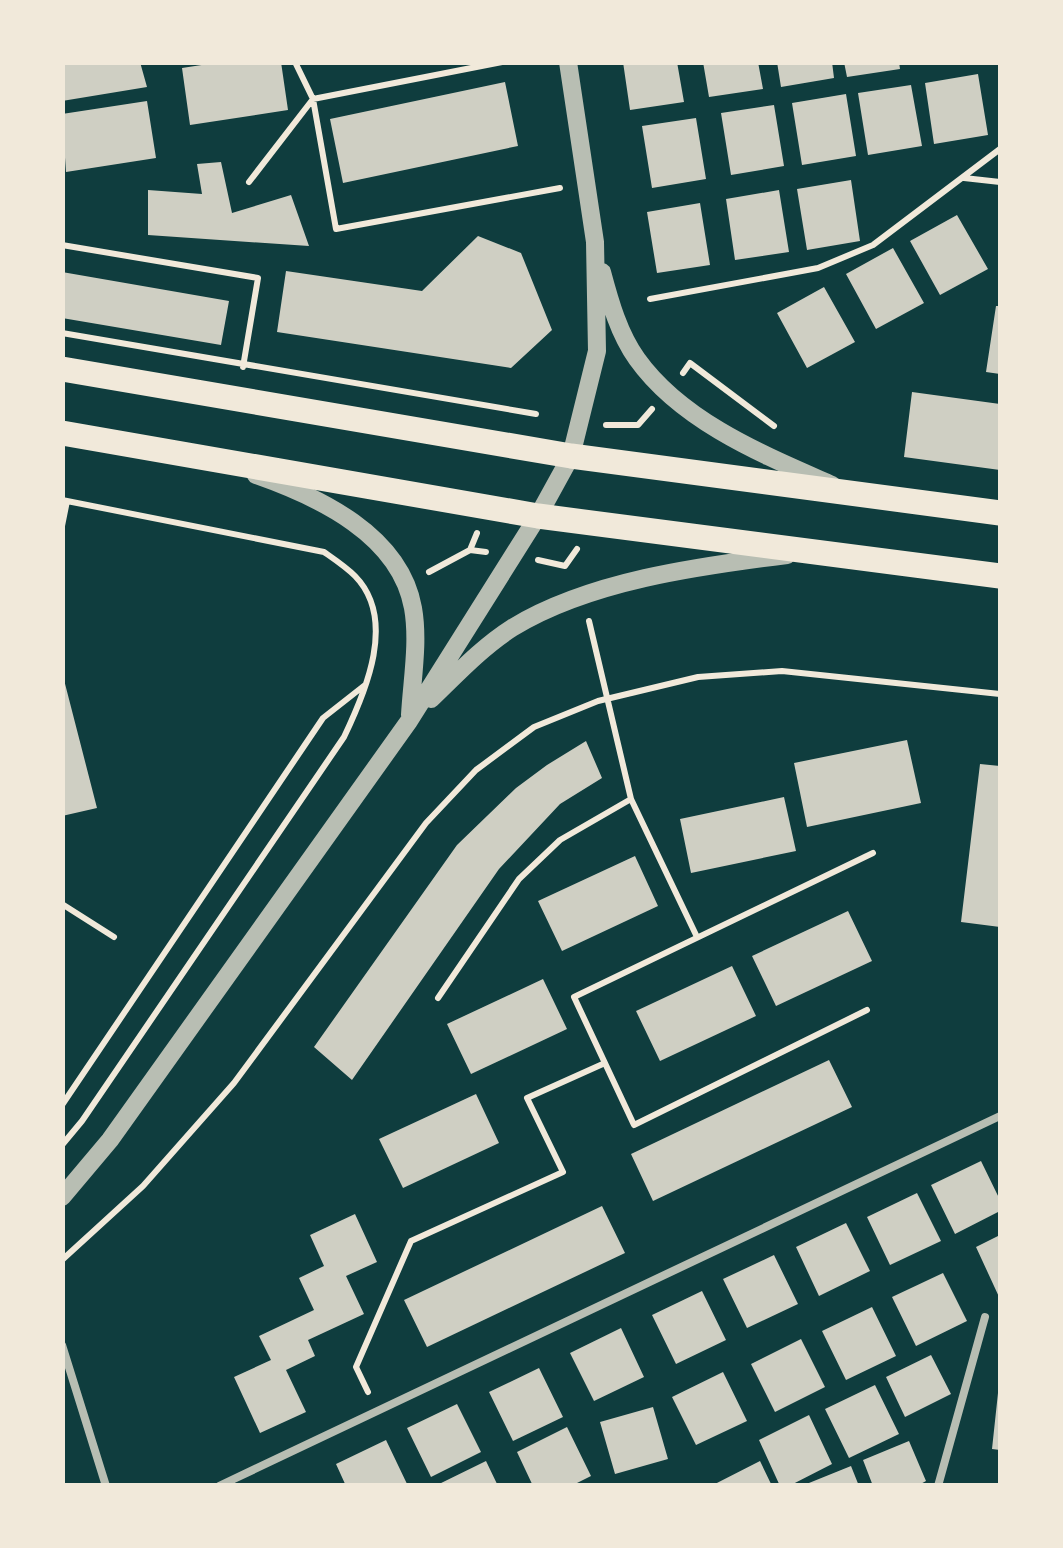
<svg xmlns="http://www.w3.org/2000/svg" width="1063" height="1548" font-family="'Archivo Narrow',sans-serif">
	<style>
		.building { fill: #cfcfc3 }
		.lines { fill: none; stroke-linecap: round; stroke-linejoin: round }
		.path { stroke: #f1e9da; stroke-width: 6 }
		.service { stroke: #b8beb3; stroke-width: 8 }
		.tertiary { stroke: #b8beb3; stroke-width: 18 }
		.primary { stroke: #f1e9da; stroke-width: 25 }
	</style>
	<rect width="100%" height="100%" fill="#0f3d3e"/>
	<path class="building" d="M62,62H140L147,87L62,101Z
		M221,62H281L288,110L190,125L182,68Z
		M623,62H677L684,102L630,110Z
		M703,62H758L763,89L709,97Z
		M777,62H832L834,78L781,87Z
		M844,62H899L900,69L847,77Z
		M978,74L988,135L934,144L925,83Z
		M505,82L518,146L343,183L330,119Z
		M911,85L922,146L868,155L858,93Z
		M846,94L856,156L802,165L792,103Z
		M147,101L156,158L66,172L62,114Z
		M774,105L784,166L731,175L721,113Z
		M696,118L706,179L652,188L642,126Z
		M221,162L232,213L291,195L309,246L148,235V190L202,194L197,164Z
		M851,180L860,241L807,250L797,189Z
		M779,190L789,252L735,260L726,199Z
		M700,203L710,265L657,273L647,212Z
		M957,215L988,269L940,295L910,241Z
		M478,236L521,253L552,330L511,368L277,332L286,271L422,291Z
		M893,248L924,303L876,329L846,274Z
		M62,272L229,301L221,345L62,318Z
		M824,287L855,342L807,368L777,313Z
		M996,306H1000V374L986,372Z
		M912,392L1000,404V470L904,457Z
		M62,672L97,808L62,816Z
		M907,740L921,803L807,827L794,763Z
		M586,741L602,778L560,804L499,869L352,1080L314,1047L457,845L516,788L547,765Z
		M980,764L1000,766V927L961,922Z
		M784,797L796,851L691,873L680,819Z
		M635,856L658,906L562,951L538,901Z
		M848,911L872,961L776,1006L752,956Z
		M732,966L756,1016L660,1061L636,1011Z
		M543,979L567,1029L471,1074L447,1024Z
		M829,1060L852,1107L653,1201L631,1154Z
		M476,1094L499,1143L403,1188L379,1139Z
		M981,1161L1000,1200V1211L955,1234L931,1185Z
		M917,1193L941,1241L890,1265L867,1217Z
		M602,1206L625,1253L427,1347L404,1300Z
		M355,1214L377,1262L346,1276L364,1314L308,1340L315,1356L286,1370L306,1412L260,1433L234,1377L271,1360L259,1336L314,1310L299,1278L324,1266L310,1235Z
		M846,1223L870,1271L819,1296L796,1247Z
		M1000,1235V1299L976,1247Z
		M774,1255L798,1304L747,1328L723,1279Z
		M943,1273L967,1321L916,1346L892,1297Z
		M702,1291L726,1340L676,1364L652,1315Z
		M872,1307L896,1356L846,1380L822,1331Z
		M621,1328L644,1377L594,1401L570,1353Z
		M801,1339L825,1387L775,1412L751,1364Z
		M931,1355L951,1394L905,1417L886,1377Z
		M539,1368L563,1417L513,1441L489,1392Z
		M723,1372L747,1421L696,1445L672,1397Z
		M875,1385L899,1434L849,1458L825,1409Z
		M998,1393H1000V1450L992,1449Z
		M457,1404L481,1452L431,1477L407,1428Z
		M653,1407L668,1459L615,1474L600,1422Z
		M809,1415L832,1464L789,1486H780L759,1440Z
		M567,1427L591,1476L571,1486H533L517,1452Z
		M386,1440L408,1486H346L336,1464Z
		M909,1441L926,1481L917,1486H873L863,1460Z
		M486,1461L498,1486H435Z
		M760,1461L772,1486H711Z
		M851,1466L859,1486H804V1485Z"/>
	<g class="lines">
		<path class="path" d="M295,62L313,99L336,229L560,188
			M964,178L1000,182
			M249,182L313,99L502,62
			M62,245L258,278L243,367
			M650,299L818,268L873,245L1000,149
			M62,333L536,414
			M683,373L690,363L774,426
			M606,425H638L652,409
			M62,500L324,552C334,559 346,567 355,576C397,619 366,691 344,737L82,1121L62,1145
			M62,526L67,501
			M470,550L477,533
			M538,560L565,566L577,549
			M429,572L470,550L486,552
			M589,621L631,799L697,937
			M62,904L114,937
			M438,998L519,879L560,840L631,799
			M867,1010L634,1125L574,997L873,853
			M62,1105L323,718L365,685
			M62,1260L143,1186L234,1083L426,823L476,770L534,727L598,701L698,677L782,671L1000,694
			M368,1392L356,1367L411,1241L563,1172L527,1098L605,1063"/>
		<path class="service" d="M62,1345L106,1486
			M219,1486L1000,1116
			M938,1486L985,1317"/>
		<path class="tertiary" d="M602,272C610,302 619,334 637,359C682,422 764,455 832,485
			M256,475C319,497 400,535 413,608C419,642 412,680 410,715
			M431,699C456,675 482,647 512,628C588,581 699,566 787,555
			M62,1197L110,1140L409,721L538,516L571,456L597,351L595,242L568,62"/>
		<path class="primary" d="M62,369L571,456L1000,513
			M62,433L538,516L1000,576"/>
	</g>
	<rect width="1063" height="1548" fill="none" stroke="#f1e9da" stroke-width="130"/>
</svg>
